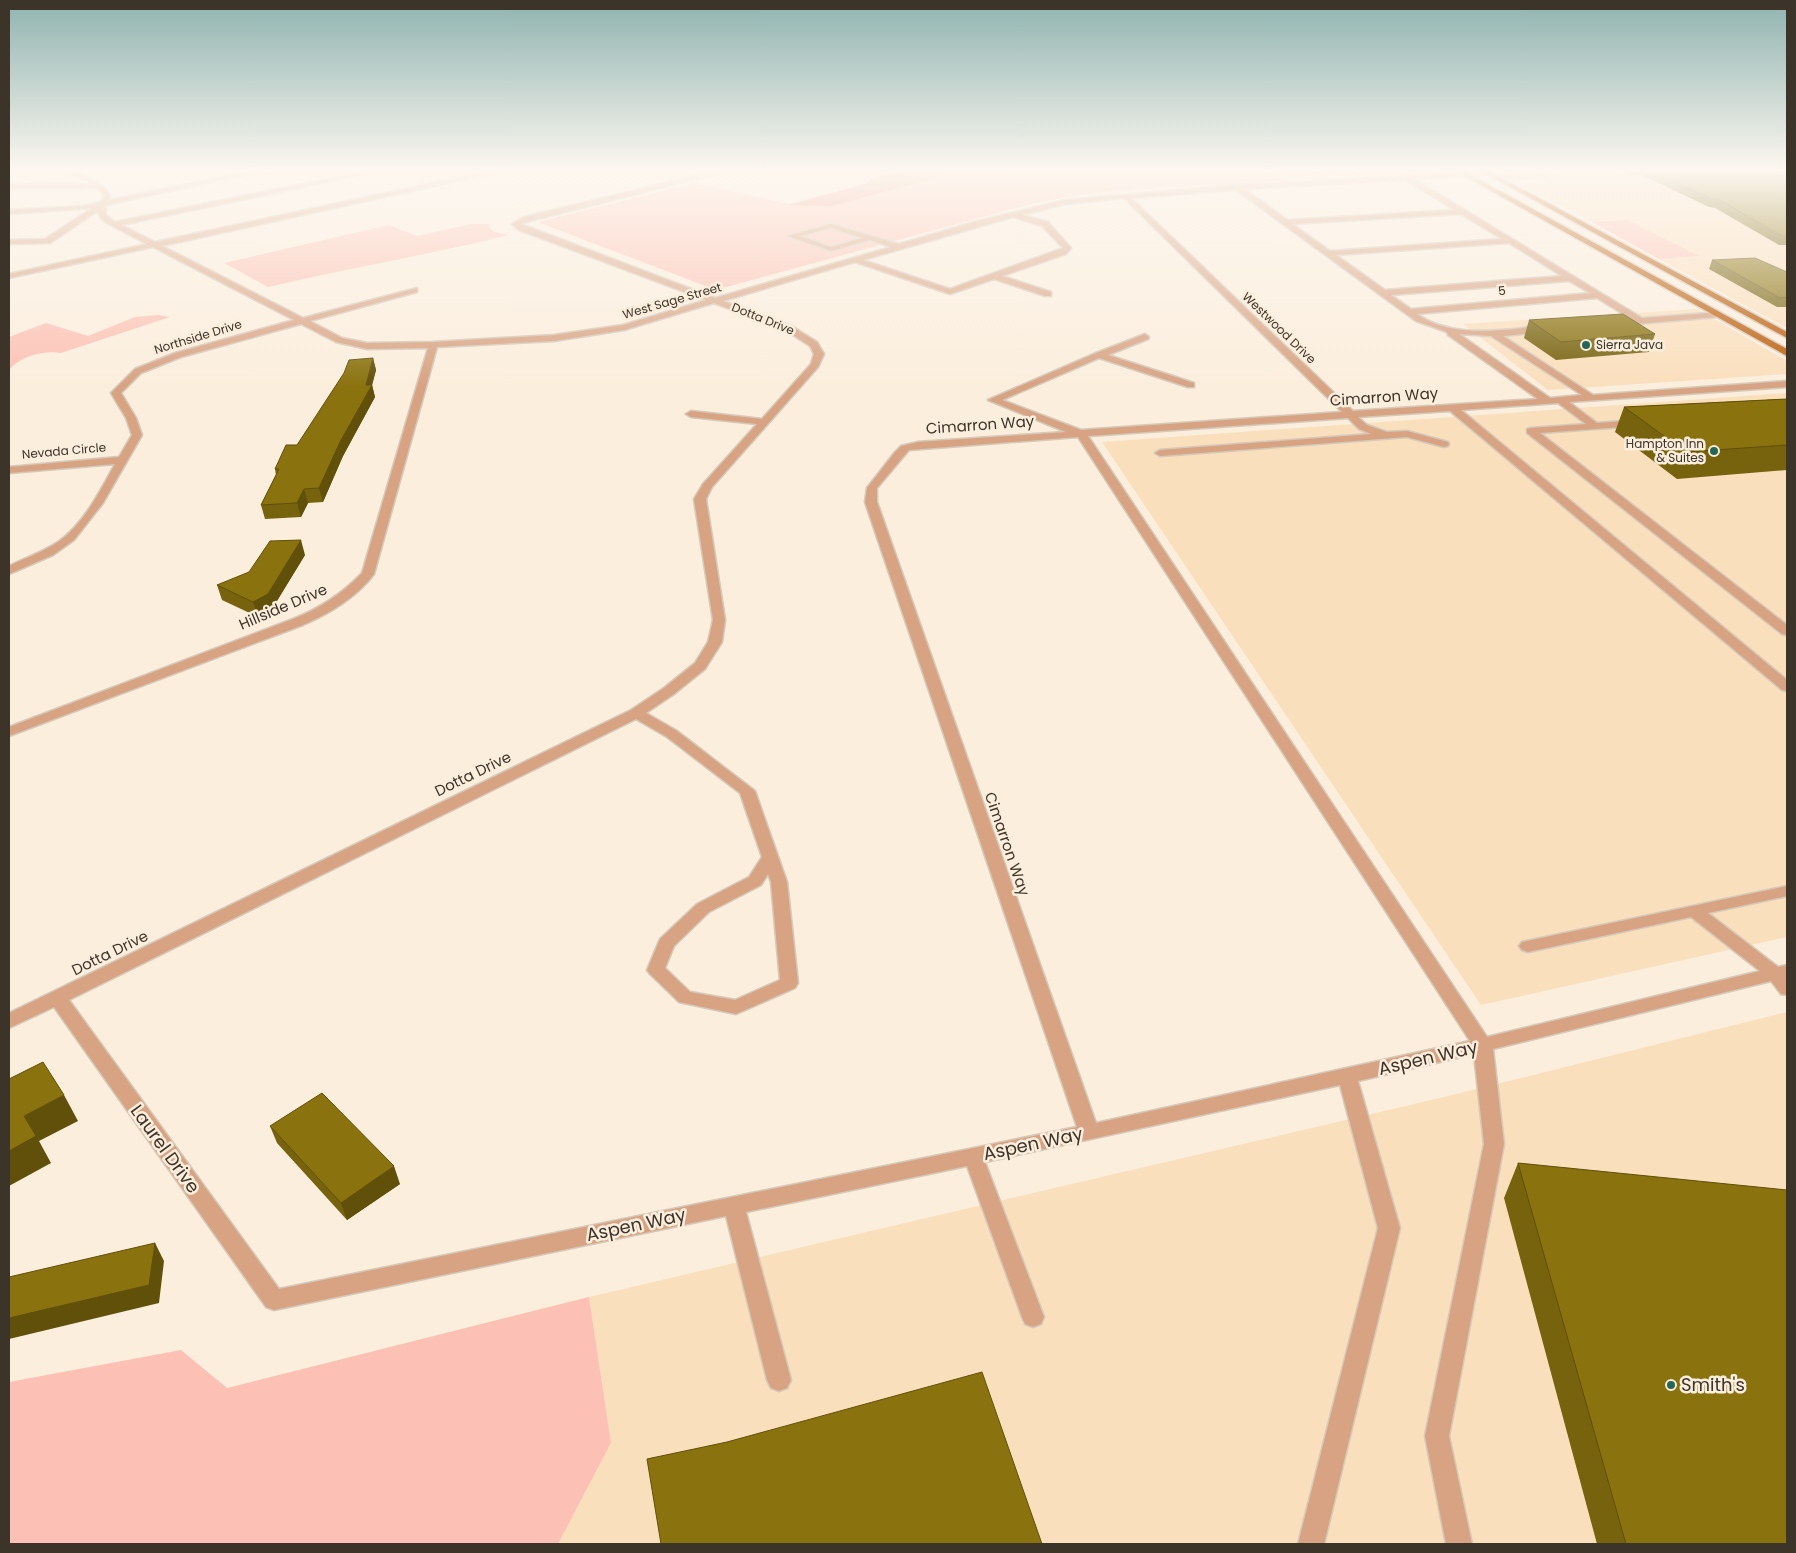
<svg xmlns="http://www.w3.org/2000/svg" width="1796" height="1553" font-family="Poppins,sans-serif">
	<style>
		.built { fill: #fadfbd }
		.green { fill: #fcc1b4 }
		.forest { fill: #e99280 }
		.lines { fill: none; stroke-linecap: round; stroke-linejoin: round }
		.minor-casing { stroke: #d5c9b9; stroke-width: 3 }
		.major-casing { stroke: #d5c9b9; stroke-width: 3 }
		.minor { fill: #d8a383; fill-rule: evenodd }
		.major { fill: #bb5e0b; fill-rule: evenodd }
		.wall { fill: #77620d }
		.shaded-wall { fill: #61500a }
		.building { fill: #8a720f; stroke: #61500a }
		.poi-dot { fill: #246758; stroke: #fbeedd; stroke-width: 2 }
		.labels { text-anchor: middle; stroke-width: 5; stroke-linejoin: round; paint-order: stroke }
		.far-street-label { font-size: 12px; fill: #3d3429; stroke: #fbeedd }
		.far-poi-label { font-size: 12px; fill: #3d3429; stroke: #fbeedd; text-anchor: start }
		.street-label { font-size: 15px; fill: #3d3429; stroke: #fbeedd }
		.near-street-label { font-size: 18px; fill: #3d3429; stroke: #fbeedd }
		.near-poi-label { font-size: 18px; fill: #3d3429; stroke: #fbeedd; text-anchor: start }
	</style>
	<rect width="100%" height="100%" fill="#fbeedd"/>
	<path class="built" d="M1274,169H1437L1445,174L1290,181Z
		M1489,169H1787V328L1659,259L1698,256L1627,220L1592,222Z
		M1697,309L1787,361V374L1548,390L1463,324Z
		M1787,393V937L1481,1005L1102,442Z
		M1787,1012V1544H558L611,1443L589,1297L1448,1096Z"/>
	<path class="green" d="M939,169H1274L1290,181L1167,187L1090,193L1034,203L726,287L711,288L540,223L542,221L695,183L788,204L832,206L953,173Z
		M1627,220L1699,256L1659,259L1592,222Z
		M471,224H489L490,229L495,232L509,235C429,255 348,268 268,287L224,263L389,225L417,236Z
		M158,315L170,317L61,353C44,350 20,356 9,370V337L46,323L88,336L135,317Z
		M589,1297L611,1443L558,1544H9V1382L181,1350L227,1388Z"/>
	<path class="forest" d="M909,169H939L955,173L832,206L788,205L864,184L870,181L872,178Z"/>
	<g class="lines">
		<g class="minor-casing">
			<path id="minor" d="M48,169C71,169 96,175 110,195L109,200L258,169H272L106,205V215L115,222L376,169H390L121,225L155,242L499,169H512L162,246L303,318L417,288V292L310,321L342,338L367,343L433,342L554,335L623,325L706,300L519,230L512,224L524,217L723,169H735L530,221L521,224L715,298L891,247L870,240L831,251L788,236L831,224L899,244L974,222L1065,200L1237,185L1488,171L1491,173L1490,174L1414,179L1642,318L1720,312L1721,314L1717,317L1614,326L1611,325V321L1631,319L1597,298L1417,314C1445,334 1483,332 1515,329C1525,328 1538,325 1549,327L1550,329L1546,332L1503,336L1593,395L1787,381V387L1569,402L1597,423L1637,420L1642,423L1637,426L1540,433L1787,625V635L1782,634L1527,433V429L1531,428L1586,424L1558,403L1461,410L1787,680V691L1782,690L1450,411L1358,417L1367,425L1387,432L1407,431L1448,442L1449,444L1448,446L1444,447L1407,437L1160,456L1155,453L1160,450L1371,434L1359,429L1348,418L1088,436L1487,1037L1760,971L1691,917L1528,952L1522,950L1519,946L1522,942L1787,886V896L1708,913L1778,967L1787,965V995L1781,994L1771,981L1493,1049L1504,1144L1449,1436L1472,1544H1446L1425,1436L1484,1144L1474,1054L1358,1081L1400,1228L1324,1544H1298L1378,1228L1340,1085L985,1162L1044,1317L1041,1324L1033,1327L1025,1324L1022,1317L967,1166L746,1212L791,1380L787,1388L779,1391L771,1388L767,1380L726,1216L274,1310L266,1307L54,1007L9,1028V1013L631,710L664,688L695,663L708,642L713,620L694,499L703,484L757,424L691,417L686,414L691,411L762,419L811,364L814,354L810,346L787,331L714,303L624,330L554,341L437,347L374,574C356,598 330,613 303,625L9,736V727L293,619C320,608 342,594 362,573L428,348L367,349L336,342L301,324L181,357L141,373L121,393L136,418L142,435L103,503L74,540L53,555L9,574V566C25,558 43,552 58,542C84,524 100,491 115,464L9,473V467L119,457L132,435L126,418L111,393L135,369L175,353L294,320L153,247L9,278V274L147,244L105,222L100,217L98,211L50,243L9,244V240L45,239L92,208L9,214V210L84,206L100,202L105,196L97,188H9V184L62,183L94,185L81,178ZM1405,180L1455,210L1287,220L1245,189ZM1236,190L1416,321L1447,332L1448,335L1538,399L1353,411L1131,198ZM1124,198L1342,412L1081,430L1002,400L1099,358L1188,387H1194V383L1108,355L1148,339L1149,337L1145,334L1096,353L988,400L1066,432L918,442L901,446L895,452L867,488L865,502L1077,1127L279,1289L69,1000L636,719L667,737L740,793L762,857L749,877L697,904L660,939L647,970L650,974L679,1002L736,1014L795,988L798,983L787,882L755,791L677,731L646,713L674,694L705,669L722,642L725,620L706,499L712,487L818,367L824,354L817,342L793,327L723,301L855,262L950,294L994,279L1045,296H1051V292L1002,276L1066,254L1071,248L1048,222L1022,215L1065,204ZM1461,214L1502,239L1330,251L1292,224ZM1013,217L1042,226L1063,248L950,289L863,260ZM831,228L862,238L831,247L800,236ZM1509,243L1562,276L1385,290L1336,255ZM1569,281L1590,293L1411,309L1391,295ZM1459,334L1491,336L1582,395L1550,398ZM1078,437L1470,1041L1096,1123L877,502V488L909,450ZM768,874L771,882L780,980L735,1000L690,992L665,968L674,946L709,912L761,885Z
				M1327,169L1356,170L1353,172L1291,175L1288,173L1291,171Z
				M1532,169H1541L1551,175L1548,177L1497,180L1494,178L1497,176L1539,174Z"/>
		</g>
		<g class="major-casing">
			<path id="major" d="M1452,169H1460L1787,349V356Z
				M1477,169H1485L1787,332V338Z"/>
		</g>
		<use href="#minor" class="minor"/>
		<use href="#major" class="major"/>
	</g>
	<path class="wall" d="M1619,169H1787V245H1779L1715,208L1709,207L1642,175H1628Z
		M1712,260L1787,272V307H1777L1709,269Z
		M1529,320L1655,334L1649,352L1556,360L1524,338Z
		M373,358L376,370L372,385L375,397L343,456L323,502L308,503L301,517L265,519L261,505L276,475L275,469L297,445Z
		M1787,399V470L1677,479L1615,432L1624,407Z
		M305,555L272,609L258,617L222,600L217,585Z
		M270,1126L400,1184L347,1220L277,1143Z
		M1518,1163L1787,1544H1597L1504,1198Z"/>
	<path class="shaded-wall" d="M373,358L376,370L372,385L375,397L343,456L323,502L319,488L366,385Z
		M304,489L308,503L301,517L297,503Z
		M301,540L305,555L272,609L258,617L253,602Z
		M64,1095L78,1121L39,1141L51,1163L9,1186V1151L24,1116Z
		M394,1166L400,1184L347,1220L341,1203Z
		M155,1243L164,1261L159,1303L9,1339V1318Z"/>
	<path class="building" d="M1649,169H1787V236H1782L1718,199H1712Z
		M1755,258L1787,272V297L1780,298L1712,260Z
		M1623,314L1655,334L1561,342L1529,320Z
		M373,358L366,385H372L340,442L319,488L304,489L297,503L261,505L279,469H275L286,445H297L344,373L349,360Z
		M1787,399V445L1686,452L1624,407Z
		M301,540L268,594L253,602L217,585L249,572L270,541Z
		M43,1062L64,1095L24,1116L36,1136L9,1151V1079Z
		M322,1093L394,1166L341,1203L270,1126Z
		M1518,1163L1787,1190V1544H1626Z
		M155,1243L149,1285L9,1318V1277Z
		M982,1372L1042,1544H661L647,1459L727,1442Z"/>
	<linearGradient id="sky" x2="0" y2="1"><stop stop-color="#8fb3b0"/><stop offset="0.44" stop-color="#fdf7f0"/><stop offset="1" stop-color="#fdf7f0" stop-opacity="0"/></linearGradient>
	<rect width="1796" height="387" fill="url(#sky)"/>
	<g class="poi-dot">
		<circle cx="1586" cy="345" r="5"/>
		<circle cx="1714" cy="451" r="5"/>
		<circle cx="1671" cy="1385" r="5"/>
	</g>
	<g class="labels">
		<g class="far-street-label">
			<text transform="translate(1502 291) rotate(-5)" y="4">5</text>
			<text transform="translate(672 301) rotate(-16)" y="4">West Sage Street</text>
			<text transform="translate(763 319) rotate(22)" y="4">Dotta Drive</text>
			<text transform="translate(1279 328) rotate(44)" y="4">Westwood Drive</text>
			<text transform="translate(198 337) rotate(-17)" y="4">Northside Drive</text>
			<text transform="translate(64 451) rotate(-5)" y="4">Nevada Circle</text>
		</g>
		<g class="far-poi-label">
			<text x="1596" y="349">Sierra Java</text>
			<text x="1704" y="448" text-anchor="end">Hampton Inn<tspan x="1704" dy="14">&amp; Suites</tspan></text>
		</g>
		<g class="street-label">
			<text transform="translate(1384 397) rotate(-4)" y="5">Cimarron Way</text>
			<text transform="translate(980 425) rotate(-4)" y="5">Cimarron Way</text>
			<text transform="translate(283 607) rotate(-23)" y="5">Hillside Drive</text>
			<text transform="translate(473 774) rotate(-26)" y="5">Dotta Drive</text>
			<text transform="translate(1007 844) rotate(71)" y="5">Cimarron Way</text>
			<text transform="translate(110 953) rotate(-26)" y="5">Dotta Drive</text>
		</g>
		<g class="near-street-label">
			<text transform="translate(1428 1058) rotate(-13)" y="6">Aspen Way</text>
			<text transform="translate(1033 1144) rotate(-12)" y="6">Aspen Way</text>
			<text transform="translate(165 1149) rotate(54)" y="6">Laurel Drive</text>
			<text transform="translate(636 1225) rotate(-12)" y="6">Aspen Way</text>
		</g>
		<g class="near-poi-label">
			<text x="1681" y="1391">Smith's</text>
		</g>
	</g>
	<rect width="1796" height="1553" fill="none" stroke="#3d3429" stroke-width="20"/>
</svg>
